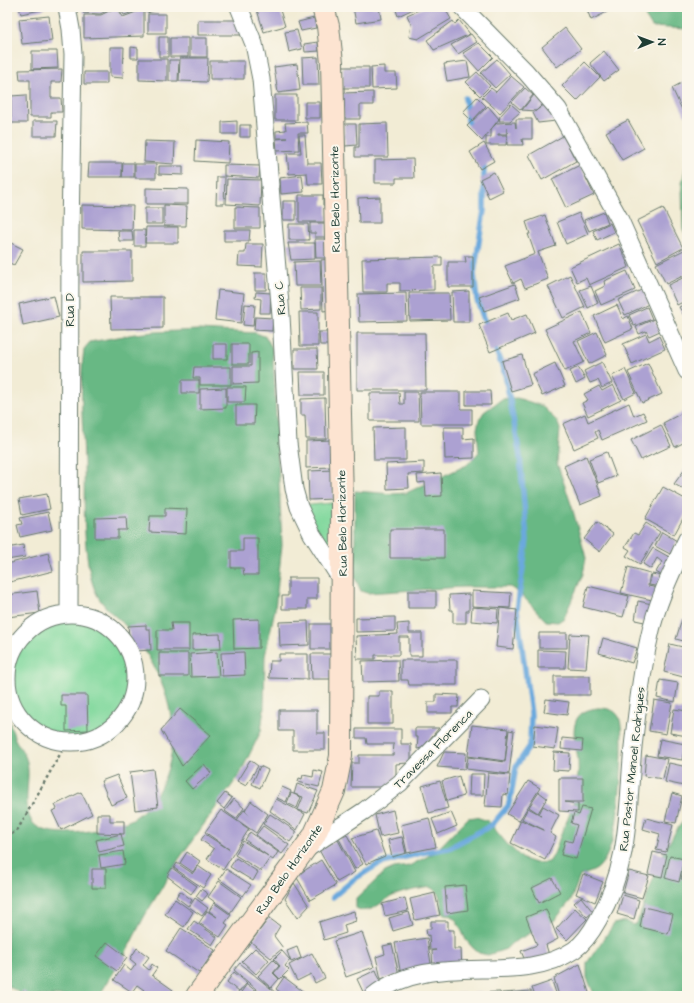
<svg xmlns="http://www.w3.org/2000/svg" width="694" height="1003" font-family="'Architects Daughter',sans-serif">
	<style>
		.green { fill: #80d89c; stroke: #508a68 }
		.forest { fill: #68b884; stroke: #447a5c }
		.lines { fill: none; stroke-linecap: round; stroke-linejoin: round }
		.stream { stroke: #6aa9dd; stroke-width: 5.5 }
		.building { fill: #aca1d2 }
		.street-casing { stroke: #697a6c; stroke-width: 19 }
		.secondary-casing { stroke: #697a6c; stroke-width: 24 }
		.path { stroke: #697a6c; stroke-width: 2.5; stroke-dasharray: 3 3; stroke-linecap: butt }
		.street { stroke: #fff; stroke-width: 17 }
		.secondary { stroke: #fde4d1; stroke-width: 22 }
		.labels { text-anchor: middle; stroke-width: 4; stroke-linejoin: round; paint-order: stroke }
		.street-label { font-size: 12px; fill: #1f3d34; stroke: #fbf7ec }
	</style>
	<rect width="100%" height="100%" fill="#fbf7ec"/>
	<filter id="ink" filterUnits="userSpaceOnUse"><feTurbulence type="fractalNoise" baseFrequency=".025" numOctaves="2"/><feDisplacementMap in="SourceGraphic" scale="8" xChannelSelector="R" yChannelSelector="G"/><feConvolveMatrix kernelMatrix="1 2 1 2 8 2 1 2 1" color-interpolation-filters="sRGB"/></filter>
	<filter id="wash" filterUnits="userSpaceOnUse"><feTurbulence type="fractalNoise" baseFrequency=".012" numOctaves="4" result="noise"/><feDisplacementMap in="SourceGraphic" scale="16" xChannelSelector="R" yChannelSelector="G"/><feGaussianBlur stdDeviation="0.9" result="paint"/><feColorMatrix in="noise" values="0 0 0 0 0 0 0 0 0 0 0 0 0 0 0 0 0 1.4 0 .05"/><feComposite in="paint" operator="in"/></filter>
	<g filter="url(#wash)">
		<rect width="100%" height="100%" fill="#f2ecd5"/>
		<path class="green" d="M341,502L342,574L301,506Z
			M8 679a63 63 0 1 1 126 0a63 63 0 1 1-126 0Z"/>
		<path class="forest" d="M645,7H687V29L652,27L645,16Z
			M687,160V236L683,230L682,183Z
			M198,330L256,333L266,337L272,348L274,375L282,545L275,609L265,656L264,708L261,731L240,774L179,859L144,917L125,954L99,996H24L7,985V715C10,723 12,731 15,739C19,747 25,753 27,762C31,780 21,807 33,823C48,842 115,830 134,818C151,807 162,788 168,768C182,722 162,672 134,635C116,613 99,610 91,578C82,541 85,500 84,462C83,425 79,385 84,349L90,342L135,334L155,332Z
			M517,398L542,406L557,421L560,429L557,463L572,507L586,558L583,574L564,618L558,622L546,621L521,594L510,587H463L367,593L361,591L355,578V491L393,494L406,493L467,465L479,452L477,429L479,420L484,412L502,399Z
			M598,708C606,708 615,709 619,717C626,733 619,811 615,830C612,842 608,858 599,867C594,872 587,873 580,876L571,900L555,920L512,943L506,949L488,955L479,953L473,948L466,940L457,921L451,916L443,913C440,903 442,893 431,887C419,889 406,891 395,895C381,900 372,916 356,908V899L385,872L394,868L409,866L434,853L468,818L476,817L488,821L507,844L523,859L535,863L549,862C556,853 557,844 561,834C572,812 580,786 578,760C577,747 571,734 576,721C579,712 589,709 598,708Z
			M687,817V977L683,996H595L587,978V963L614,924L624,921L634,925L637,923C649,893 664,840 687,817Z"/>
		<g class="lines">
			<path class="stream" d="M465,98L468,121L473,128
				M484,159V210L474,274L477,300L487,328
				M333,897L353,880L379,864L421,853L449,848L492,825L508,806L511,796L516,766L530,746L531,714L517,610L527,540L520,456L505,374L493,343"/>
		</g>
		<g id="blocks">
			<path class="building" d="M19,7H45V9L21,14Z
				M83,7H115L100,14L83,13Z
				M117,7L123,17L144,9V36L84,38V15H101Z
				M121,7H167L147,13L145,8L124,15L120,8Z
				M256,7H279L285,26L264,32Z
				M353,7H379L381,19L356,23Z
				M395,7H418L398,16Z
				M425,7H444L451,19L418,39L409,37L411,24L407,15Z
				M586,7H617L591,20Z
				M148,14H166V33H148Z
				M49,16L52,41L22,44L19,19Z
				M314,18L316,28L301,31L298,22Z
				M198,20H241V35H198Z
				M459,20L470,34L434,50L427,40L453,21L455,24Z
				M565,28L581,49L557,67L542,47Z
				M297,30L302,49L289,52L285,32Z
				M471,34L477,42L458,54L451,45Z
				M159,37H168V57H159Z
				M170,38H188V57H170Z
				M190,38H207V57H190Z
				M318,42L319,51L305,52L304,44Z
				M479,43L493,57L479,71L463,53Z
				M110,47H124L123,78L110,77Z
				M131,47L138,48V58H131Z
				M32,51H57L58,68L32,69Z
				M604,51L619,70L604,81L590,63Z
				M318,57L319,85H303L302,58Z
				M180,58H208L207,82L179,81Z
				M139,59H167V81L139,80Z
				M497,59L510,74L495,88L481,73Z
				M169,60H179L178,81H169Z
				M210,61H244V79H210Z
				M467,61L470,77L447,81L444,64Z
				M585,62L600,77L577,101L562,86Z
				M297,64L300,90L278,93L274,67Z
				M384,66V73H396L397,88L372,89L371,67Z
				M343,67H369V88H343Z
				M62,69L61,82H51V98H61L62,112H51V117H30V80H20L19,70Z
				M84,72H107V84H84Z
				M477,72L490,86L480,96L466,82Z
				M511,76L524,87L500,113L482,97L491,88L496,92Z
				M687,80V115L685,116L672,88Z
				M525,88L533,95L521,110L512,102Z
				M373,92V105H360V119H343V93Z
				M26,95L27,123H11V96Z
				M275,95H297V120H275Z
				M534,95L544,103L536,111L522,110Z
				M477,97L486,106L472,121L463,112Z
				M305,102H320V118H305Z
				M511,104L520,112L510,121H499L500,116Z
				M545,104L556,121L538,123L533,113Z
				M488,106L499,119L482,141L467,126Z
				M516,119H532V139H522L523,145H507V127V134H498V135H507L506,145H486V137H491V129L497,123L515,122L516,128Z
				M628,120L644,148L622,160L606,132Z
				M33,121H57L56,136H33Z
				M237,121V134H222V122Z
				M307,122L308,133H298L299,150L277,151L276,139L287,138H276V131L286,130L285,123Z
				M387,123L388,157H355V147H359V124Z
				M344,124H356L357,145L345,146Z
				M240,125H250V137H240Z
				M299,135H305L307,163H321L322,184H308L307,173L289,174L287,153H301Z
				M563,136L576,161L542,180L529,155Z
				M196,140L229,142L228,163L195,161Z
				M145,141L175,142L174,164L144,162Z
				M484,143L494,161L480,169L470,152Z
				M413,159L414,178H396V183H375V160Z
				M89,163H122V177H88Z
				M123,163H134V177H122Z
				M135,164H156V178H135Z
				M224,165L260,166L259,178L224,176Z
				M580,165L594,195L566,208L552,179Z
				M159,166H183V175L159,174Z
				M494,172L503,191L489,198L480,179Z
				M302,175L304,192L281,194L280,178Z
				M217,177H225L224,204H216Z
				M227,179L261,180L260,206L226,204Z
				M146,188L188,189V204H146Z
				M299,195H323V205H327V222H299Z
				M380,197V223H359L358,198Z
				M283,201H296V220H283Z
				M82,205L133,206L132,230L82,229Z
				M164,205L187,206L186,226H164Z
				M235,207L260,208V228H235Z
				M145,208H162V224H145Z
				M663,208L683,248L657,262L637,221Z
				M604,212L608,223L589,231L584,220Z
				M579,213L588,234L566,244L557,222Z
				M545,215L556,246L538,252L548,279L525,288L521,279L513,283L505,266L535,254L528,234H530L526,222Z
				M310,223H326V237H315V233H310Z
				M610,223L614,232L597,240L593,231Z
				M289,224H308L309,240H289Z
				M146,227H178V243H145Z
				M134,230H145V246H134Z
				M224,230H250L249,241H224Z
				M118,231H132L133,241H119Z
				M315,239H327V258H316Z
				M7,241L23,249L14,265L7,262Z
				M288,243H315V259L291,260Z
				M246,244H263L262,267L238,266L239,253H245Z
				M619,244L629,267L589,285L586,278L577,282L570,267Z
				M686,249L687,274L666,284L656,264Z
				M83,251H132V281L83,282Z
				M465,256H473V287H448V262H466Z
				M442,257V266H434V290L400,291V283H387V292H363L362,259Z
				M331,259V310L323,311L321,260Z
				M320,261L321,286H295L294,262Z
				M627,271L635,290L601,305L595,291L605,286L604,281Z
				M255,273H266V290H255Z
				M570,275L585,307L563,318L548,286Z
				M687,276V300L677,305L668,285Z
				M515,284L520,298L484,311L479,297Z
				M591,286L598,303L588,308L580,290Z
				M300,288H321V309L301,310Z
				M644,289L651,303L625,315L618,300Z
				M218,290L244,293L241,323L215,320Z
				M469,291V322H453L452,292Z
				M256,292L271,293L270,313H260L261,299L255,298Z
				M406,293L407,321L359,322L358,294Z
				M409,293H449L450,320L410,321Z
				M54,296L59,317L23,325L19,304Z
				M110,297H163V328L111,329Z
				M687,303V318L686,319L679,307Z
				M245,304L255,305L253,326L243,325Z
				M617,305L623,319L628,316L633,329L605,342L594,316Z
				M647,307L652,319L634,326L629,315Z
				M299,312H318V346H300Z
				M582,312L591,333L574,341L584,362L565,371L545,329Z
				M508,313L511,320L527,314L535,333L490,352L479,325Z
				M255,317L273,318L272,331L254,330Z
				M654,319L660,331L649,336L646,331L639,334L636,327Z
				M319,332H329V345H320Z
				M597,332L607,355L589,364L578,341Z
				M357,333H425L426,390H357Z
				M646,334L649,341L659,336L665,349L632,364L623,344Z
				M213,344H227V359H213Z
				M232,344H249V364H232Z
				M294,349H317L318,369H294Z
				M258,352V383L233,384V366H251V353Z
				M522,355L531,385L511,391L502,361Z
				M602,362L612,383L602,388L598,380L590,383L584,371Z
				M555,363L565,386L542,396L532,374Z
				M648,363L662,394L642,403L628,372Z
				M194,367H231V385H200V378H193Z
				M578,367L585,379L576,384L570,371Z
				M625,369L636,393L624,399L612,376Z
				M300,372H324V395H301Z
				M182,380H199V393H182Z
				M613,385L621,400L588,416L582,403L588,400L584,394L599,386L602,391Z
				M227,387H246L245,402H227Z
				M226,388V408L200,409V389Z
				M466,391H490L491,405H466Z
				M404,392H418L419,421H370V393H399L400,404H404Z
				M420,392H461V409H472V424H421Z
				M325,398L326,439H306L305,415H301V399Z
				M629,403L634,416L643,412L647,420L602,440L598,430L595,432L598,438L574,449L563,424L585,414L588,422Z
				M236,405H255L254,424H236Z
				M686,411L687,441L675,447L663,423Z
				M661,425L671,446L641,460L631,440Z
				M406,427V460H374L373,428Z
				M444,427H463V439L474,438V458L445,459Z
				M332,440V467L306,468V441Z
				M607,452L616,476L598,483L589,459Z
				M586,456L602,496L580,505L564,466Z
				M424,462V473L408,474L409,488L387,489L386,464Z
				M685,469L687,471V491L674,484Z
				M334,470V499L309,500L308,471Z
				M441,473L442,496L426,497L425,482L418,483L417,475Z
				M663,487L687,500V511L674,535L645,519Z
				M47,494L50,509L22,515L19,499Z
				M165,508L187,509L186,534L149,532L150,516H165Z
				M48,512L52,530L20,537L17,525L22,524L20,518Z
				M126,517L127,530H118V538H95V518Z
				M597,522L613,534L600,552L584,539Z
				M646,523L660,532L640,564L626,556L630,550L625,547L634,533L638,535Z
				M390,529H444V558H390Z
				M662,532L677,541L670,554L655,546Z
				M243,538H258V575H244L243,568H231V551H243Z
				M23,545L25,557L7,560V548Z
				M653,548L671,558L661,575L656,572L662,562L657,558L651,569L643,564Z
				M48,553L53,571L10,582L7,564Z
				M628,567L650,573L648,586L658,588L652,600L621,593Z
				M652,574L663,576L661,587L649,585Z
				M288,578H317V599H307V609H282V596H288Z
				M588,586L629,596L623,617L583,607Z
				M37,591L40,613L7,617V595Z
				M408,591H436V608H408Z
				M472,591L511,593L510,608L472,606Z
				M469,594V611H466V623H453V610H450L449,595Z
				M638,601L652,604L649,623L635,620Z
				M472,607L498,609L497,623L471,621Z
				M500,608L517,610L513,649L496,647Z
				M395,617V631L356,632V618Z
				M259,619V648L234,649L233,620Z
				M682,619L687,620V642L676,639Z
				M308,621L309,645L280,646L279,622Z
				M171,623H189V650H157V630H172Z
				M409,623V633H422V656H409V637H399V655H375V659H357L356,636L398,634L397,624Z
				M311,624H331L332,649H311Z
				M146,625V629H150L151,650L137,651L130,644L128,626Z
				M539,633H567V648H539Z
				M220,634L221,649L192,650V635Z
				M570,634L589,635L586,669L568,668Z
				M603,638L637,648L632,663L599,653Z
				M670,644L687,648V678L664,672Z
				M538,650L566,651L565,668H538Z
				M217,652L219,676L191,677L190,654Z
				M244,652L245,675L222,676L221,653Z
				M159,653H188V676H159Z
				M279,654H308V679L269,678L270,661H279Z
				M311,654H331V679H312Z
				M398,660L399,681L363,682L362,661Z
				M401,660H457V685H409L408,680H401Z
				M554,676H590V695H554Z
				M660,680L678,683L675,702L657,698Z
				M379,691H393V724H367V696H379Z
				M436,694L459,695L458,707H452V713H428V702H436Z
				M61,695H87L88,730L66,731V706H61Z
				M546,699L569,702L567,715L544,712Z
				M654,700L672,703L666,734L649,731Z
				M180,709L211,735L182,766L161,730Z
				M674,709L687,711V736L670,733Z
				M279,710H317V733H325V750H293V731H279Z
				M472,725L508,729L505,761L468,756Z
				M535,725L558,728L555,749L533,746Z
				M415,728H439L422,748L417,749L418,737H415Z
				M356,729H401V744H411V761L407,763L396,764V779L387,787H351L352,763H359V755H393L394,744H367L366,738H356Z
				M509,730L514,731L509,774L466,769L468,757L505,762Z
				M562,738L583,740L582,751L561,749Z
				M660,739L685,744L682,760L657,756Z
				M444,752L466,753L465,769L437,767Z
				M554,752L570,753L569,771L553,770Z
				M646,755L667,759L663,779L644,776Z
				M250,760L258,766L246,786L237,781Z
				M669,763L687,767L684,786L665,782Z
				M204,764L211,773L192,789L185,781Z
				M260,766L268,770L260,788L252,784Z
				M153,769L158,807L135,810L130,772Z
				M314,770L323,772L319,787L298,782L299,778L302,779L303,775L313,777Z
				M488,773L510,775L508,795L503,794L502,807L485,806Z
				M470,774H484L483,795H469Z
				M117,775L127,798L111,805L101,781Z
				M459,776L464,796L447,801L442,781Z
				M559,778H583V802H565L578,804V812L559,811Z
				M440,781L448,808L429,813L422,786Z
				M528,781L540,788L519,821L507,814Z
				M297,784L318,791L308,813L298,810L303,797L294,794Z
				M282,787L291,791L286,802L277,798Z
				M81,792L92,814L61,830L52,811L57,809L55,805Z
				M539,792L547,798L538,813L529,807Z
				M225,793L232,798L224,809L217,803Z
				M291,793L301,797L297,808L287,803Z
				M672,793L682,796L676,823L665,821Z
				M234,799L244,808L236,819L225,811Z
				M276,799L305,814L297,830L270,811Z
				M251,801L268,814L256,833L237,820L244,810L250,815L245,810Z
				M543,806L559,815L550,833L556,837L545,860L511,843L521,820L544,830L522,819L528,808L541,815L539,814Z
				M582,807L591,809L576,859L561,855L565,840L572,842L577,825L571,823L574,813L579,815Z
				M221,810L249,829L223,870L207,859L214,849L201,840L205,834L230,850L205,832Z
				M393,810L398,833L380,837L375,815Z
				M451,812L457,826L438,834L432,819Z
				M97,814H110V821H124V834L97,833Z
				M270,814L297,832L290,842L263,824Z
				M429,818L436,847L407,853L401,825Z
				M646,818L673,825L666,852L656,850L660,834L643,829Z
				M263,826L289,845L282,854L256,835Z
				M376,831L385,856L366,864L352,838Z
				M250,832L278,852L273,860L270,858L261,871L235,855L243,841L268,856L245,840Z
				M121,834L124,846L99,852L96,840Z
				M347,835L363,864L355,869L339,839Z
				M402,837L406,853L392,857L388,840Z
				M338,840L355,872L337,882L319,850Z
				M123,851L125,864L101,868L99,855Z
				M187,852L200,861L193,872L180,863Z
				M653,852L667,855L662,877L648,874Z
				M670,856L684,859L679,882L665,878Z
				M686,856H687V880L681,879Z
				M236,858L258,872L253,881L230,867Z
				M321,860L336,885L310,900L296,876Z
				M177,863L192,873V874L198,866L211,875L203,888L174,868Z
				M172,868L197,886L191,894L167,876Z
				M92,869H106V888H92Z
				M226,869L251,885L243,896L219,879Z
				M629,871L649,876L642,898L623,893Z
				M583,874L603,882L595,902L576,894Z
				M552,878L560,892L539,903L532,888Z
				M219,881L241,897L230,913L208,897Z
				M294,883L309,906L298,918L285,899Z
				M465,885L468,910L447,913L445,887Z
				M201,889L208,894L202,901L196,896Z
				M180,891L192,900L188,906L176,897Z
				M435,893L440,915L415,920L410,899Z
				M623,895L639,900L634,919L617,914Z
				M581,897L593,912L587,917L574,903Z
				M195,898L208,908L202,916L189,907Z
				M405,898L408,911L385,916L382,904Z
				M175,899L193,912L184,927L165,914Z
				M214,903L231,915L225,923L228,925L220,937L199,923L207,911L217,917L209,911Z
				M644,907L673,914L668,934L640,927Z
				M575,908L587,919L567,940L556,929Z
				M546,909L558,939L546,945L549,955L526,963L521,951L537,945L526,917Z
				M354,911L356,921L344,925L346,933L324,940L319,922Z
				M409,912L413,925L393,931L389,918Z
				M269,918L280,926L274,936L283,948L271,958L251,942Z
				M194,921L217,937L212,945L188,929Z
				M431,921H448V930H454V949H461L462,970L433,971L432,951L436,950H430L429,935L427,936L426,929H431Z
				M181,928L215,950L199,973L166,951Z
				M362,932L374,967L346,977L334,941Z
				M427,938L432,970L401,975L395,943Z
				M107,942L127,957L117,971L96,956Z
				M392,944L399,975L381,979L376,957L385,954L383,946Z
				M297,947L301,958L291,962L287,951Z
				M137,948L149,957L143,965L149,970L152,964L157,968L152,975L173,990L171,993L175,996H140L144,990L137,985L132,992L114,980L124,965L131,971L136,964L130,959Z
				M255,948L269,960L256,974L242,961Z
				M282,951L290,960L285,966L289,970L280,979L274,973L280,966L274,959Z
				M312,953L325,978L315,983L311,974L297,981L289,965Z
				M273,960L279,966L273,973L279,979L271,988L258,976Z
				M240,963L276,993L273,996H264L234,970Z
				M580,964L590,996H559L554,978Z
				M376,970L382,985L365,996L357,979Z
				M234,972L247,983L239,992L227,982Z
				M284,977L309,996H285L276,989Z
				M552,981L557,996H535L532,988Z
				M247,984L262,996L239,995Z
				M23,991L30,996H19Z
				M531,991L532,996H503L502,993Z
				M500,992L501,996H474L473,993Z
				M445,993H469L470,996H445Z"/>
		</g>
	</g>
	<g filter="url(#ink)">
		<use href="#blocks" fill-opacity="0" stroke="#697a6c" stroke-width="1"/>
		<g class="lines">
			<g class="street-casing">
				<path id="street" d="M67,7L71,29L73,54L70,232L69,614
					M239,7L254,44L261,79L281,316L288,443L294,489L299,507L312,534L342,581
					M462,7L526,72L558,109L619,218L687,371
					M7 678a64 64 0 1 1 128 0a64 64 0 1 1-128 0Z
					M308,848L364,811L400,783L481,700
					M373,996C432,948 518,988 574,950C584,943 592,931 598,920C631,863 627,810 633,747C637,711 641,674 649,639C656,604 672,571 687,539"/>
			</g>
			<g class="secondary-casing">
				<path id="secondary" d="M197,996L314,836L334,791L341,756L342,502L332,63L328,26L323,7"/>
			</g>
			<path class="path" d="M7,838L18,829L67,742"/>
			<use href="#street" class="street"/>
			<use href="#secondary" class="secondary"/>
		</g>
	</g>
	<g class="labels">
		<g class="street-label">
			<text transform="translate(335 199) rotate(-91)" y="4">Rua Belo Horizonte</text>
			<text transform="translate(280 298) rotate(-95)" y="4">Rua C</text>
			<text transform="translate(70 310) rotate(-90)" y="4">Rua D</text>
			<text transform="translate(342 523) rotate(-91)" y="4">Rua Belo Horizonte</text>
			<text transform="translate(433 749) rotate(-45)" y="4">Travessa Florenca</text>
			<text transform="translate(632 769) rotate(-84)" y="4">Rua Pastor Manoel Rodrigues</text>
			<text transform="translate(289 869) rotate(-55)" y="4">Rua Belo Horizonte</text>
		</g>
	</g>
	<rect width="694" height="1003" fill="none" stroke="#fbf7ec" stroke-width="24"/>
	<g transform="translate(652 42) rotate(89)" stroke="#fbf7ec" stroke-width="3" paint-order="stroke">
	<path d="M0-3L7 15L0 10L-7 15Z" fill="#1f3d34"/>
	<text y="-6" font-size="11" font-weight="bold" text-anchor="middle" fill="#1f3d34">N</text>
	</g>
</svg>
